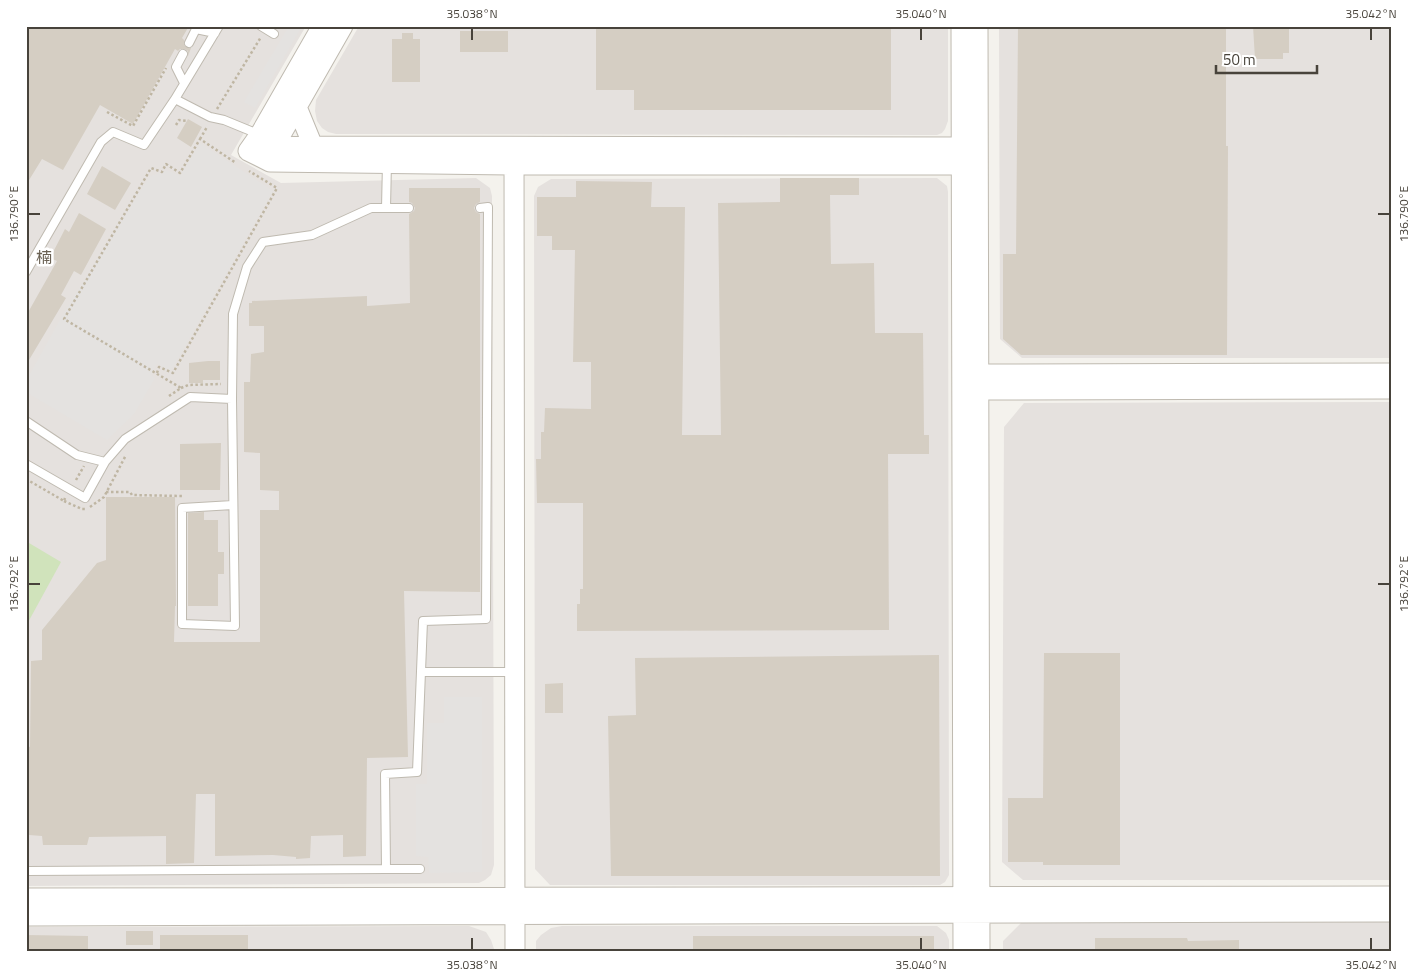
<svg xmlns="http://www.w3.org/2000/svg" width="1418" height="978" font-family="'Titillium Web','Noto Sans JP',sans-serif">
	<style>
		.industrial { fill: #e5e1de }
		.green { fill: #d0e3bb }
		.parking { fill: #e4e2e0 }
		.building { fill: #d5cec3 }
		.lines { fill: none; stroke-linecap: round; stroke-linejoin: round }
		.service-casing { stroke: #bfbab0; stroke-width: 10 }
		.tertiary-casing { stroke: #bfbab0; stroke-width: 21 }
		.path { stroke: #bfb6a3; stroke-width: 2.5; stroke-dasharray: 2.5 2.5; stroke-linecap: butt }
		.service { stroke: #fff; stroke-width: 8 }
		.tertiary { stroke: #fff; stroke-width: 19 }
		.ticks { fill: none; stroke: #48433b; stroke-width: 2 }
		.labels { text-anchor: middle; stroke-width: 5; stroke-linejoin: round; paint-order: stroke }
		.quarter-label { font-size: 16px; fill: #6a6153; stroke: #fff }
		.neatline { fill: none; stroke: #48433b; stroke-width: 2 }
		.ticks-label { font-size: 12px; text-anchor: middle; fill: #48433b }
	</style>
	<rect width="100%" height="100%" fill="#f4f2ed"/>
	<path class="industrial" d="M26,26H306L231,155L281,183L476,178L490,188L492,196L494,865L491,875L485,880L479,883L26,886Z
		M359,26H948V121L945,129L942,133L937,135L336,134L328,132L322,128L317,121L315,111L316,100Z
		M999,26H1392V358H1022L1000,339Z
		M937,178L947,186L948,192L949,875L945,882L940,885H550L535,869L534,196L538,187L551,179Z
		M1392,402V880H1023L1002,862L1004,427L1024,403Z
		M1023,921H1392V952H1003V941Z
		M469,926L486,932L491,940L495,952H26V927Z
		M562,926H937L946,933L949,940V952H536V941L541,935L551,928Z"/>
	<path class="green" d="M29,543L61,562L26,626V548Z"/>
	<path class="parking" d="M289,26H302L255,108L244,102Z
		M200,143L273,191L171,371L157,364L151,375L155,378L134,414L107,440L26,392V381L61,318L149,177L167,170L180,176Z
		M444,697H482V872L429,873L428,857L416,856V784H427V723H444Z"/>
	<path class="building" d="M26,26H189L182,38L184,40L185,46L191,48L188,56V51L185,49H180L178,51L175,49L133,124L100,105L63,170L42,159L26,185Z
		M596,26H891V110H634V90H596Z
		M1018,26H1226V146H1228L1227,355H1021L1003,339V254H1016Z
		M1253,26H1289V53H1283V59H1255Z
		M460,31H508V52H460Z
		M402,33H413V39H420V82H392V39H402Z
		M188,119L202,127L191,147L177,138Z
		M102,166L131,183L115,210L87,194Z
		M780,178H859V195H830L831,264L874,263L875,333H923L924,435H929V454H888L889,630L577,631V604H580V589H583V503H537L536,459H541V432H544L545,408L591,409V362H573L575,250H552V236H537V197H576V181L652,182L651,207H685L682,435H721L718,203L780,202Z
		M409,188H480V202L476,204L474,208L476,212L480,214V592L404,591L408,757L367,758L366,856L343,857V835L311,836L310,858L296,859V857L273,855L215,856V794H196L194,863L166,864V836L89,837L87,845H43L42,836L29,835V795H26V746L30,747L31,661L42,660V630L97,563L106,560V497H175L176,606H175L174,642H260V510H279V491L260,490V453L244,452V382H250L251,354L264,352V326H249V303H252V301L367,296V306L410,303L409,214L414,211L415,208L412,203L409,202Z
		M79,213L106,229L81,275L74,271L61,295L66,298L26,365V316L57,261L50,258L65,229L69,232Z
		M208,361H220V380H203V383H189V363Z
		M221,443L220,490H180V444Z
		M204,512V520H218V552H224V574H218V606H188V513Z
		M1044,653H1120V865H1043V862H1008V798H1043Z
		M939,655L940,876H611L608,716L636,715L635,658Z
		M563,683V713H545V684Z
		M126,931H153V945H126Z
		M26,935L88,936V952H26Z
		M160,935H248V952H160Z
		M693,936H934V952H693Z
		M1095,938H1187L1188,941L1239,940V952H1095Z"/>
	<g class="lines">
		<g class="service-casing">
			<path id="service" d="M219,26L175,99L210,117L224,120L258,134
				M261,26L274,34
				M189,43L196,29L215,33
				M183,54L176,67L184,83
				M386,208L387,162
				M26,272L101,142L113,132L144,145L175,99
				M232,399L235,626L182,624V508L233,505
				M26,421L77,455L105,462L125,439L190,397L232,399L233,314L247,267L263,242L312,235L371,208H409
				M26,464L85,498L105,462
				M421,672H514
				M386,869H420
				M26,871L386,869L385,774L417,772L423,621L486,619L488,207L480,208"/>
		</g>
		<g class="tertiary-casing">
			<path id="tertiary" d="M322,26L260,134L248,151L270,162L514,165H972
				M961,26L963,952
				M978,26L980,952
				M297,107L313,146
				M260,134L274,147L313,146L971,147
				M514,147L515,952
				M272,156L274,147L343,26
				M980,374L1392,373
				M980,390L1392,389
				M26,898L1392,896
				M26,916L1392,912"/>
		</g>
		<path class="path" d="M217,109L261,37
			M107,112L133,126L166,68
			M176,125L179,120L187,121
			M200,139L207,127
			M157,373L159,367L173,373L277,188L249,171
			M181,388L188,385L221,384
			M169,396L181,388L64,319L151,168L162,172L166,164L180,173L200,139L236,163
			M26,479L64,501L65,498
			M76,480L84,466
			M106,492H130L132,495L182,496V498
			M64,501L82,509H85
			M90,507L104,497L126,455"/>
		<use href="#service" class="service"/>
		<use href="#tertiary" class="tertiary"/>
	</g>
	<path class="ticks" d="M472,28V40M921,28V40M1371,28V40M28,214H40M1378,214H1390M28,584H40M1378,584H1390M472,938V950M921,938V950M1371,938V950"/>
	<g class="labels">
		<g class="quarter-label">
			<text x="44" y="263">楠</text>
		</g>
	</g>
	<rect width="1418" height="978" fill="none" stroke="#ffffff" stroke-width="55"/>
	<path d="M1216 65v8h101v-8" fill="none" stroke="#48433b" stroke-width="2.5"/>
	<text x="1223" y="65" font-size="15" fill="#48433b" stroke="#ffffff" stroke-width="4" paint-order="stroke">50 m</text>
	<rect x="28" y="28" width="1362" height="922" class="neatline"/>
	<g class="ticks-label">
		<text x="472" y="18">35.038°N</text>
		<text x="921" y="18">35.040°N</text>
		<text x="1371" y="18">35.042°N</text>
		<text transform="translate(1404 214) rotate(-90)" y="4">136.790°E</text>
		<text transform="translate(14 214) rotate(-90)" y="4">136.790°E</text>
		<text transform="translate(1404 584) rotate(-90)" y="4">136.792°E</text>
		<text transform="translate(14 584) rotate(-90)" y="4">136.792°E</text>
		<text x="472" y="969">35.038°N</text>
		<text x="921" y="969">35.040°N</text>
		<text x="1371" y="969">35.042°N</text>
	</g>
</svg>
